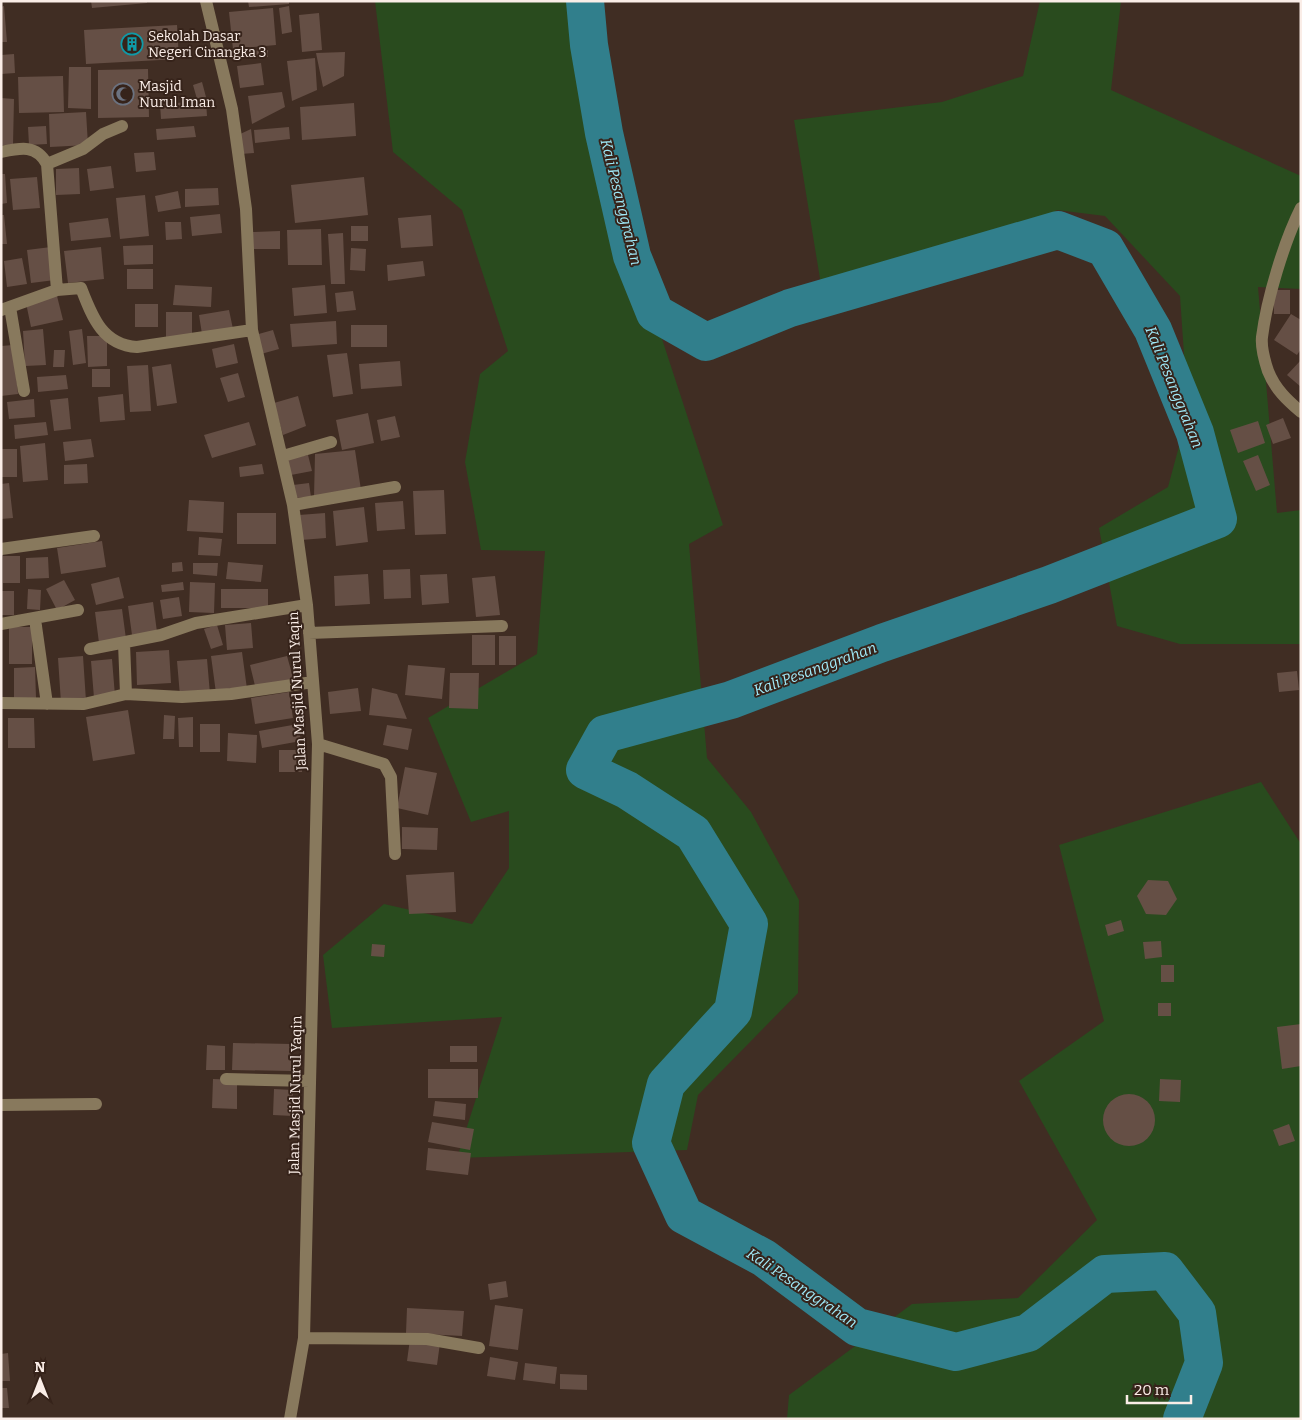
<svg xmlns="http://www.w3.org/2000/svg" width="1302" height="1420" font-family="Bitter,serif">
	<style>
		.green { fill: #294b1e }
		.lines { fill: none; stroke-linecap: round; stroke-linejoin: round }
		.river { stroke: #317f8c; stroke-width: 38 }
		.building { fill: #654f45 }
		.minor { stroke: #88795d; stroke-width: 12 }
		.labels { text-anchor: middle; stroke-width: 4; stroke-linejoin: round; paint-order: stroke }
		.poi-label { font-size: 14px; fill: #faede7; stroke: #36231a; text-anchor: start }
		.street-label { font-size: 14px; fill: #faede7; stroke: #36231a }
		.water-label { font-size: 15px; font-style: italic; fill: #a0eaf9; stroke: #36231a }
	</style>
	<rect width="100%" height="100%" fill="#402d23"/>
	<path class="green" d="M375,1H583L604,162L723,525L689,544L707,758L751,812L799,900L798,993L698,1095L687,1150L457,1158L502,1017L332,1028L323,955L384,904L472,924L509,868V811L471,822L428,718L537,654L545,551L481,550L465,462L480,374L508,351L462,210L393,152Z
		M1040,1H1121L1111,90L1301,176V289L1258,287L1277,513L1301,510V644H1180L1117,626L1099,528L1168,487L1188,413L1180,296L1105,216L1057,210L1001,249L823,297L794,120L942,102L1023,76Z
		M1261,782L1301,844V1419H787L789,1395L912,1304L1018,1298L1097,1220L1019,1081L1104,1021L1059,845Z"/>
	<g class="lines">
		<path class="river" d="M585,1L589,45L604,133L632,256L655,313L706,342L790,308L1058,230L1105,248L1153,330L1195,433L1218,519L1049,585L882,643L731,700L605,734L585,770L627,790L693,833L749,924L733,1011L666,1084L651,1143L684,1215L764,1258L857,1327L956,1352L1028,1333L1105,1274L1165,1271L1197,1313L1204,1363L1182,1419"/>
	</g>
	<path class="building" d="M91,1H147V3L92,8Z
		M248,1H289V4L249,7Z
		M4,6L7,42H1V7Z
		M289,6L292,32L282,34L279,8Z
		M273,8L276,45L233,49L229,12Z
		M319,13L322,50L302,52L299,15Z
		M177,25L179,59L86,64L84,30Z
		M268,50V57L235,59L234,52Z
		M345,52L344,76L323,87L316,53Z
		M14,54L15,73L1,74V55Z
		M315,58L317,90L292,101L287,61Z
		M261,63L264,85L240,88L237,66Z
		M69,67H91V109L68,108Z
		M148,69L149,117L98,118V70Z
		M63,76L64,112L19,113L18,77Z
		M202,82L206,97L197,99L193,85Z
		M282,92L285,107L252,124L248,96Z
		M1,98L14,99L13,145H1Z
		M206,101L207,116L161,119L160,104Z
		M354,103L356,136L302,140L300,107Z
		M86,112L88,145L50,147L49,114Z
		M46,126L47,144L29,145L28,127Z
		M194,126L196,137L157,140L156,129Z
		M289,127L290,139L255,143L254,130Z
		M251,129L254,153L240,154L238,135Z
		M154,152L156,170L136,172L134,153Z
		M111,166L114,188L90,191L87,169Z
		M79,168L80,194L56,195V169Z
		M1,174H5L7,203L1,204Z
		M37,177L40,208L13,210L10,179Z
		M364,177L368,215L295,223L291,185Z
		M218,188L219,205L185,207V189Z
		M178,191L181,208L158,212L155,196Z
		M145,195L149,236L120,239L116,198Z
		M220,214L222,233L192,236L190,217Z
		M1,215H4L7,244H1Z
		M431,215L433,246L401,248L398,218Z
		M108,218L111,237L71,241L69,223Z
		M165,222H181L182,239L166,240Z
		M351,226H368V241H351Z
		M321,229L322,265H288L287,230Z
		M280,231V249H253V232Z
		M343,233L345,284H331L328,234Z
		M153,245V264L124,265L123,246Z
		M51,247L55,280L31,283L27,250Z
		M101,247L104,279L68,283L64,251Z
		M351,248L366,249L365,271L350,270Z
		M22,258L27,284L7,287L4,261Z
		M423,261L425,276L388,281L387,265Z
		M127,269H153V289H127Z
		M175,285L212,287L211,307L173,305Z
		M325,285L327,313L294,316L292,288Z
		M1274,290H1290V314H1274Z
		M353,291L356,310L337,312L335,293Z
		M57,296L63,320L31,327L26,303Z
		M135,304H158V327H135Z
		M229,310L233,329L202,334L199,315Z
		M166,312H192V337H166Z
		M1291,314L1301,320V349L1297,355L1274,340Z
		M336,321L337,344L292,347L290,324Z
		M351,325H387V347H351Z
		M43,329L46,365L25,366L23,331Z
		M82,329L86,363L73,365L69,331Z
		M273,330L279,349L261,354L255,335Z
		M87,336H107V366L88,367Z
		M234,344L238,363L216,368L212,349Z
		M13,345L18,394L1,396V346Z
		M54,350H65L64,367H53Z
		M347,353L353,394L333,397L327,355Z
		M1301,360V387L1287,375Z
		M400,361L402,386L361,389L359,364Z
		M171,364L177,403L157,406L152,367Z
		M148,365L151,411L130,412L127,366Z
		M92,369H110V387H92Z
		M238,373L245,397L228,402L220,378Z
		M66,375L68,389L38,392L37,377Z
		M123,394L125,420L100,422L98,397Z
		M298,396L306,426L283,435L274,403Z
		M68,398L71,429L54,431L50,400Z
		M34,399L35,417L9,419L7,402Z
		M368,413L374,443L342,450L336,420Z
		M395,416L400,437L381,441L377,420Z
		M1283,418L1291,438L1273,444L1266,425Z
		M1258,421L1265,443L1238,453L1230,430Z
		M46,422L48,435L15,439L14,425Z
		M249,422L256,445L212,458L204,435Z
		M91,439L94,457L65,461L63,442Z
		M45,443L48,480L23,482L20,446Z
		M1,449H17V477H1Z
		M355,450L361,490L314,497L315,454Z
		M308,455L312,471L291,475L288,459Z
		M1258,455L1270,485L1256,491L1243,461Z
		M87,464L88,483L64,484V465Z
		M262,464L264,474L240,477L239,467Z
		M9,483L13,518L1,519V484Z
		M309,483L311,497L294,498L293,485Z
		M444,490L446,534L415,535L413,491Z
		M189,500L224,502L223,533L187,531Z
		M403,501L405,529L377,531L375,503Z
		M364,507L368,542L336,546L333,511Z
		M237,513H276V544H237Z
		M325,513L326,538L301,540L299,515Z
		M199,537L222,539L220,556L198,555Z
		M102,541L106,567L61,574L57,548Z
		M3,556H20V583H3Z
		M48,557L49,578L26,579V558Z
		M182,562L183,571L172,572V563Z
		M228,562L263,565L261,582L226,579Z
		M193,563H218L217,576L193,574Z
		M410,569L411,598L384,599L383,570Z
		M368,574L370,604L335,606L334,576Z
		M447,574L449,603L422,605L420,575Z
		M495,576L500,615L476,617L472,578Z
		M119,577L124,598L96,605L91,584Z
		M64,580L75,600L57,610L46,589Z
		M183,582L184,590L162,592L161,585Z
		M190,582L215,583L214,613L189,612Z
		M28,589L41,590L40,610L27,609Z
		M221,589H268V608H221Z
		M1,591H14V615H1Z
		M179,597L182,616L163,619L160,600Z
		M153,602L157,632L132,635L128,606Z
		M122,609L126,639L99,643L95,612Z
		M251,623L253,648L227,650L225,625Z
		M217,625L223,645L211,649L204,629Z
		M9,627H32V664H9Z
		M472,635H495V665H472Z
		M499,636H516V665H499Z
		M169,650L171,683L137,685L136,652Z
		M242,652L247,689L216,693L211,656Z
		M83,656L86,701L61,703L58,658Z
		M287,656L294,681L256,690L250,665Z
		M112,659L115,696L94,698L91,661Z
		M207,659L210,694L180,696L177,661Z
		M408,665L445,668L442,699L405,695Z
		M35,667L36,698L14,699V668Z
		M1297,671L1299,690L1279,692L1277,673Z
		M450,673H479L478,709L449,708Z
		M358,688L361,711L330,714L328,692Z
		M372,688L397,694L407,719L369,715Z
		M289,692L293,718L255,724L251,698Z
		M128,710L135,754L93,761L86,717Z
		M164,715L175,716L174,739H163Z
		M193,717V747H179L178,718Z
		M8,718H34L35,748H8Z
		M200,724H220V752H200Z
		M298,724L301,741L262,748L259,731Z
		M387,725L412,729L408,750L383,745Z
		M228,733L257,735L256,763L227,761Z
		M279,750H302V772H279Z
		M405,767L437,773L428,815L397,808Z
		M402,827L438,828L437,850L402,849Z
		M454,872L456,912L409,914L406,875Z
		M1148,880L1168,881L1177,899L1166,915L1146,914L1137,896Z
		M1121,920L1124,931L1108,936L1105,925Z
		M1161,941L1162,957L1145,959L1143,942Z
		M372,944L385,945L384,957L371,956Z
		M1161,965H1174V982H1161Z
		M1158,1003H1171V1016H1158Z
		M1301,1024V1066L1282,1069L1277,1027Z
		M233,1043L291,1044V1071L232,1070Z
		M207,1045L225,1046V1070H206Z
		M450,1046H477V1062H450Z
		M428,1069H478V1098H428Z
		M213,1079L237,1080V1109L212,1108Z
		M1160,1079L1181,1080L1180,1102L1159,1101Z
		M274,1089L293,1090V1116L273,1115Z
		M1103 1120a26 26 0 1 1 52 0a26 26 0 1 1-52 0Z
		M435,1101L466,1104L465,1120L433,1116Z
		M432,1122L474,1129L470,1150L428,1142Z
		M1289,1124L1295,1141L1279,1146L1273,1130Z
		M428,1148L471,1153L468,1175L426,1170Z
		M506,1281L508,1297L490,1300L488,1284Z
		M495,1305L523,1309L518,1350L489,1346Z
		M407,1308L464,1311L462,1336L406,1333Z
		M410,1339L440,1343L437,1365L407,1361Z
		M8,1353L10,1381H1V1354Z
		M490,1357L518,1362L515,1380L487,1376Z
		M525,1363L557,1367L555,1384L523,1380Z
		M560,1374L587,1375V1390L560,1389Z
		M1,1388H7L9,1408H1Z"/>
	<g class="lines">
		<path class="minor" d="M206,1L232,109L246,209L252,330L293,505L307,605L318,744L304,1338L290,1419
			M1,152C20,148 36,144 47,164L57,290
			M47,164L83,149L103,134L122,126
			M1301,208C1284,242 1267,298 1262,337C1261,346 1265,362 1268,371C1275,389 1287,400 1301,412
			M10,307L24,391
			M1,310L57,290L81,288C92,316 102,345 137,347L252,330
			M283,456L331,442
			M293,505L395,487
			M1,549L94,536
			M35,619L47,704
			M1,624L78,610
			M309,633L502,626
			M124,643L126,694
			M90,649L161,635L196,623L307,605
			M1,703L84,704L126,694L182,697L231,694L313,682
			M318,744L384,764L391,777L395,854
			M226,1079L310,1081
			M1,1105L96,1104
			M304,1338L427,1339L479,1348"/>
	</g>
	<defs>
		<g id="building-ring" transform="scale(1.125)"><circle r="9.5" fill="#36231a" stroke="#0f9aa8" stroke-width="1.5"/><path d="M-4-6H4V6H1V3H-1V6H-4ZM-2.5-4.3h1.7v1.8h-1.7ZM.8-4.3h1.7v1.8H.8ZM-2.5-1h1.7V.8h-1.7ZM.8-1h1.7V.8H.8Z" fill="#0f9aa8"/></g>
		<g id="mosque-ring" transform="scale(1.125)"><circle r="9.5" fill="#36231a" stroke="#6b7280" stroke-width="1.5"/><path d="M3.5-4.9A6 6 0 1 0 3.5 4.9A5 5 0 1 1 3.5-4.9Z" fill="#6b7280"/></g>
	</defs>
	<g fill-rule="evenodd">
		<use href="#building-ring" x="132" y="44"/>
		<use href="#mosque-ring" x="123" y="94"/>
	</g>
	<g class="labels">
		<g class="poi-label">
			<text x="148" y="41">Sekolah Dasar<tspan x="148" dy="16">Negeri Cinangka 3</tspan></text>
			<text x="139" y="91">Masjid<tspan x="139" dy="16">Nurul Iman</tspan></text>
		</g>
		<g class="street-label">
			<text transform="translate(297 691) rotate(-93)" y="5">Jalan Masjid Nurul Yaqin</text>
			<text transform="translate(295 1095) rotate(-89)" y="5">Jalan Masjid Nurul Yaqin</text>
		</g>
		<g class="water-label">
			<text transform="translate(621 202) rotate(76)" y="5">Kali Pesanggrahan</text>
			<text transform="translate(1174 387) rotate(68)" y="5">Kali Pesanggrahan</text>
			<text transform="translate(815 669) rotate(-20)" y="5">Kali Pesanggrahan</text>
			<text transform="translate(802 1288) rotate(34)" y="5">Kali Pesanggrahan</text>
		</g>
	</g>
	<rect width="1302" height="1420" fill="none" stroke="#faede7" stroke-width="5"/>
	<g transform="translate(40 1380)" stroke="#36231a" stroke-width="4" paint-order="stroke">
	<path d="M0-4L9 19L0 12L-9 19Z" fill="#faede7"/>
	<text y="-8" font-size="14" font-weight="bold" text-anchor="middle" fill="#faede7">N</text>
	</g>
	<path d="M1127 1395v8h64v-8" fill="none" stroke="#faede7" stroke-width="2.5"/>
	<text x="1134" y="1395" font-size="15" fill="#faede7" stroke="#36231a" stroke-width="4" paint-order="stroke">20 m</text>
</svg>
